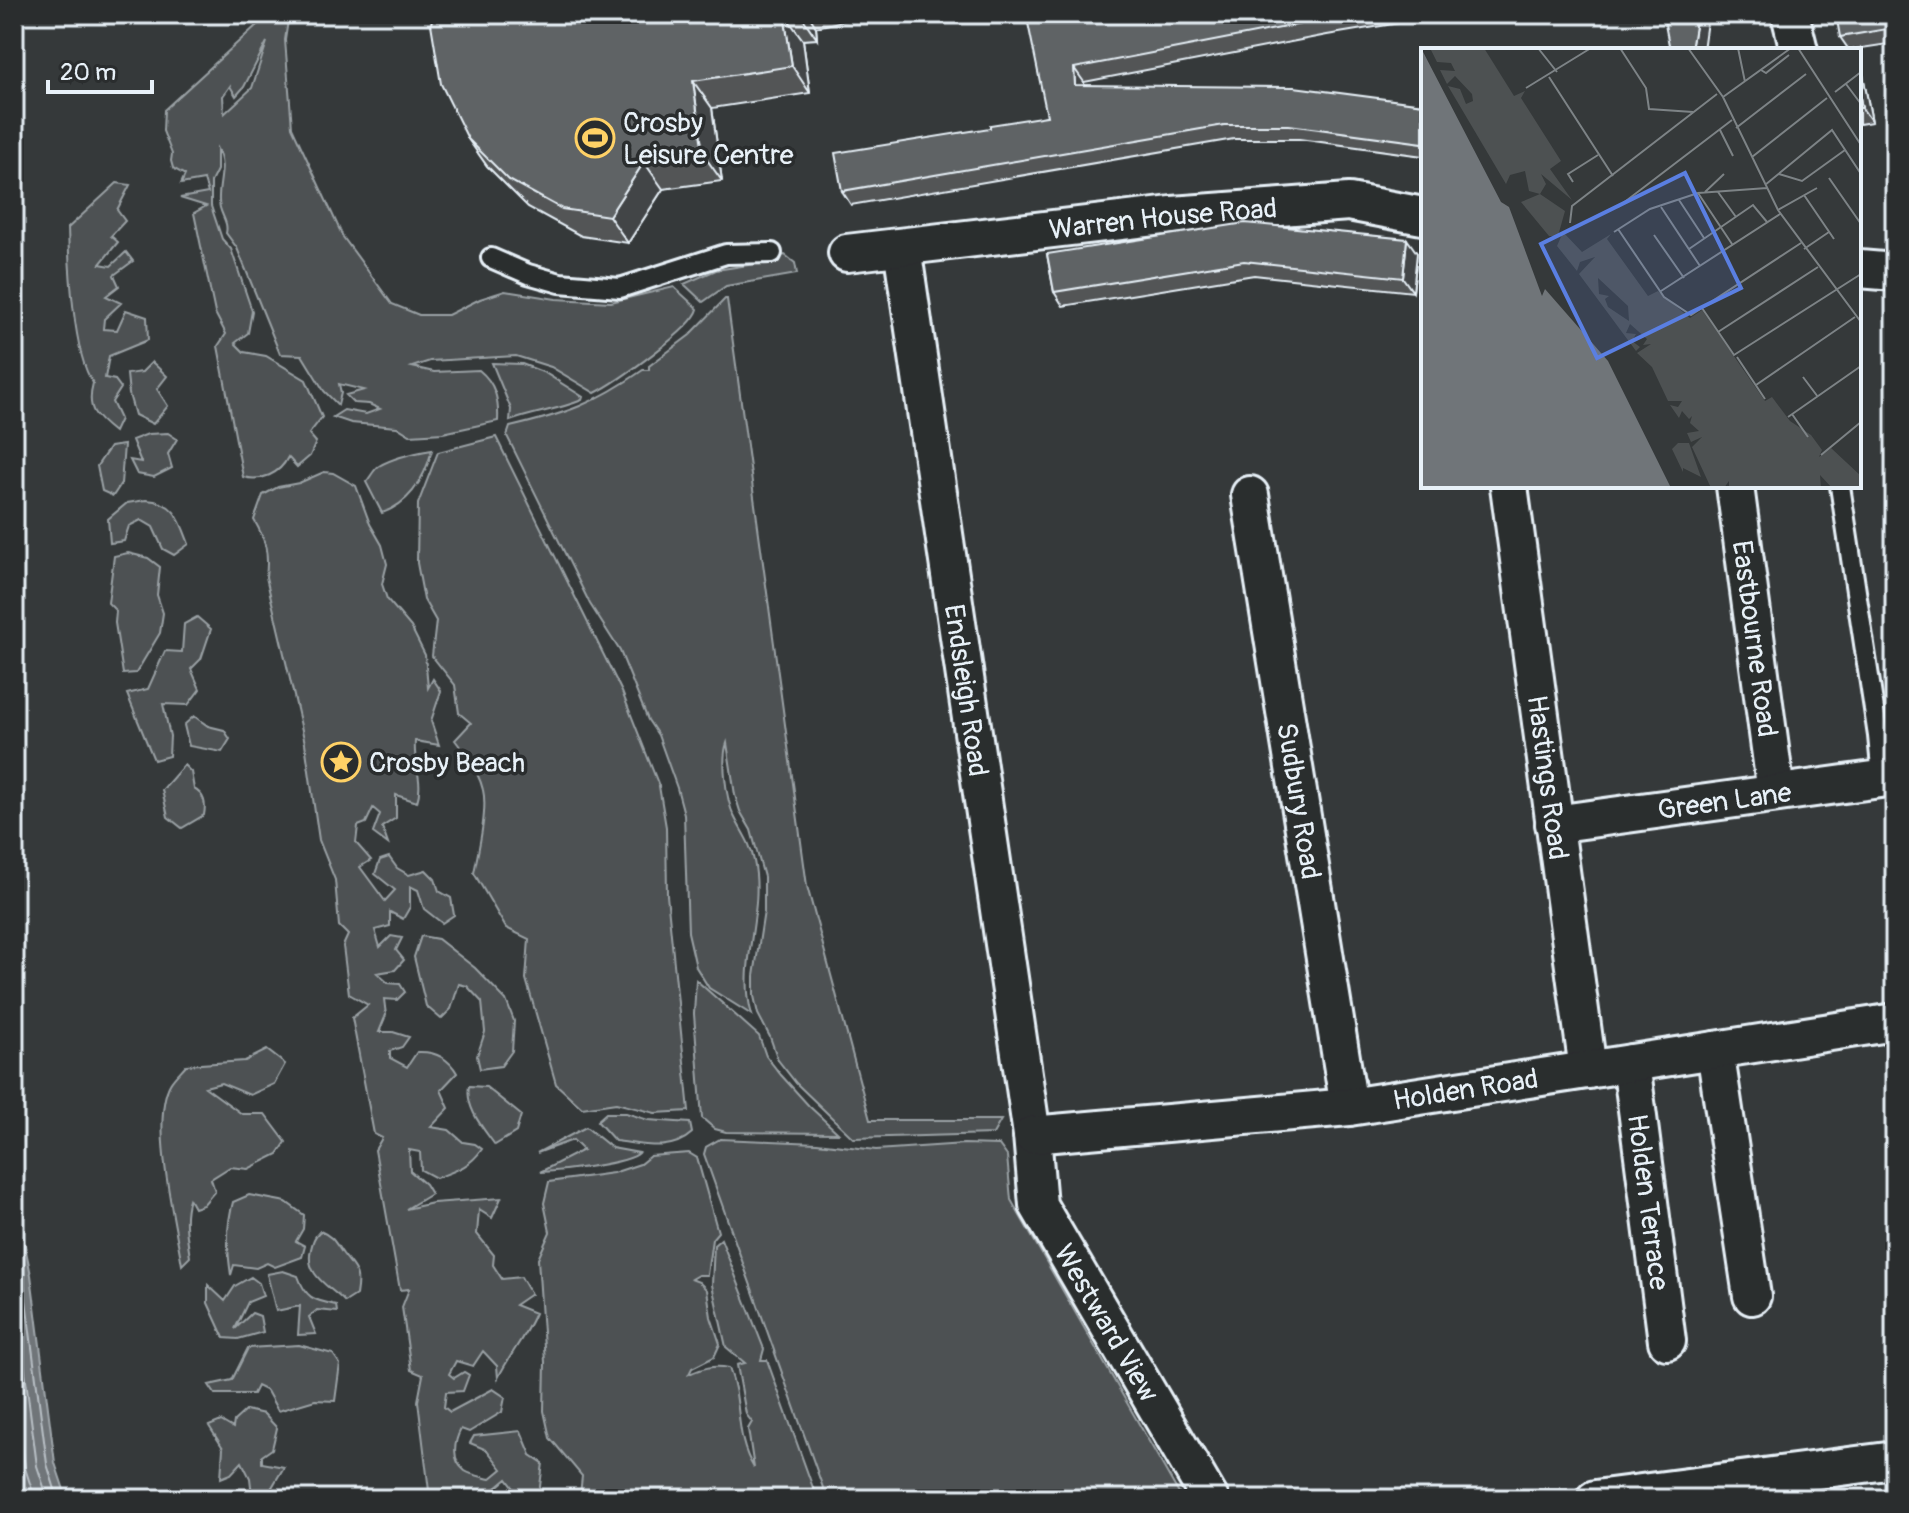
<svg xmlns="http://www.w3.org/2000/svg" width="1909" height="1513" font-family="Pangolin,sans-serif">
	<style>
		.green { fill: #4d5152; stroke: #9aa1a5; stroke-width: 2; fill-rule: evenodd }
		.water { fill: #707579; stroke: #a0a7ac; stroke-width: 2 }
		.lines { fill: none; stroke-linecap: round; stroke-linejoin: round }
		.shore { stroke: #b8bfc5; stroke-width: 2 }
		.lane-casing { stroke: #e8f1f8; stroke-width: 24 }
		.street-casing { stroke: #e8f1f8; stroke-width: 42 }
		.lane { stroke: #2a2d2e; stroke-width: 18 }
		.street { stroke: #2a2d2e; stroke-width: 36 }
		.wall { fill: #525557; stroke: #e8f1f8; stroke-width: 2 }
		.shaded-wall { fill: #424547; stroke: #e8f1f8; stroke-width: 2 }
		.building { fill: #5f6365; stroke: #e8f1f8; stroke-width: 2 }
		.labels { text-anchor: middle; stroke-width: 7; stroke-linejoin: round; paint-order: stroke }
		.poi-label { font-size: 28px; fill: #e8f1f8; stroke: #2a2d2e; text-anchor: start }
		.street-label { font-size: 28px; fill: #e8f1f8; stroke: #2a2d2e }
		.inset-road { fill: none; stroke: #7d8386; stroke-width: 2 }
		.view { fill: #5a7fe2; fill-opacity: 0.15; stroke: #5a7fe2; stroke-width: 4 }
		.inset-edge { fill: none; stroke: #e8f1f8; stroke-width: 4 }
	</style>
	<rect width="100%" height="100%" fill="#35393a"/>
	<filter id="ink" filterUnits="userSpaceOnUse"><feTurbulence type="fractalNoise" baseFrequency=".0125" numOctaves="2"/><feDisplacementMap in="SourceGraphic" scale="16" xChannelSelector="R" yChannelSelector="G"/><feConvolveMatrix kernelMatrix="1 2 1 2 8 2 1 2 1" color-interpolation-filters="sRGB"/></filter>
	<g filter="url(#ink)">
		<path class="green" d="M269,14H289L285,40L292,127L343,237L392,304L419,315H448L480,299L505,291L556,299L611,302L674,287L698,309C694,328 615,383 595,393L551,367L516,356L430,361L412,367L434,372L479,370C495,383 499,399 498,421L443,433L410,435L397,427L351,423L333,417L344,410L366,414L380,409L369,404L354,403L346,395L364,390L339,384L341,393L338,405L324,391L302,355L280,354L237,248L226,233C229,221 219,214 219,201C218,182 227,167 217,149V170L211,182V206L222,239L231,249L252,311L248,333L235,343L244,352L266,356L306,380L322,417L309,434L316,442L310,456L297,467L288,457C280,474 261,482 243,477L218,346L226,334L215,313L194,213L206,206L180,198L208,193L204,180L181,184L185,175L173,168L171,161L172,154L163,131L164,110ZM267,42L252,88L224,114L223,96L230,86L236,96L244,87Z
			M117,183L130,185L117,210L125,221L111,236L118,242L100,264L111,266L126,252L133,261L114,275L119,286L106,296L121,303L104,319L103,329L117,330L126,310L147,317L148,340L109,356L105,378L115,380L121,388L112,402L120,419L114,432C95,417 86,409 93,383C73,355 69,264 68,228Z
			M785,255L795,263L797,274L726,286L703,302L684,284L716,270L781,260V256Z
			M725,299H727L807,886L870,1120H1001L993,1134L853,1138L796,1083L778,1060L770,1037L758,1014L754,996V976L764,911V877L751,830L740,811L735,795L727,743C721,759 726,800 734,816C742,833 750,841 754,861C765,913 737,965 752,1015L709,988L696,967L688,932L684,814L677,788L658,735L648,720L620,651L590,604L507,436L510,427C566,414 596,403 643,370H649V366L690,335Z
			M152,362L167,376L157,389L168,406L153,424L135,415L129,394L127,374L142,372Z
			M492,363L522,364L545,373L583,397L582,400C558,410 534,412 510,421L511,409Z
			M168,433L177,439L168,454L172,468L154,477L137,474L130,460L141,462L132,440L148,434Z
			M496,437L622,692L659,786L666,827L667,895L689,1111L655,1113L616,1103L582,1108L556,1084L526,979L529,939L506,928L474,873C478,852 488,810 483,790C479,772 466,754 455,740L471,723L459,713L455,685L432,656L436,621L424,600L417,563L418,504L438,452Z
			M124,445L121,484L113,496L102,491L97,466L110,447Z
			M432,450C425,477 411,503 382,513L366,482C370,478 374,469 379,466C394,457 414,453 432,450Z
			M324,472L333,473L356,486L370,524L382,545L387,564L382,584L387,599L411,627L425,655L428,688L433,679L441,691L431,721L439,745L415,741C413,765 424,780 417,802L396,795V818L382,827L388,844L373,833L380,814L373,808L366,823L358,826L356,843L371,860L360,867L385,901L395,890L375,874L380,860L389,857L397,868L409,875L426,870L435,879L439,891L451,898L454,915L442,923L424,909L418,890L410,886V907L403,919L390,912V926L375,930L380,947L391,936L402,938L396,950L404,960L395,970L377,973L388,983L400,984L405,992L397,1000L384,999L386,1015L379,1032H393L409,1037L402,1047L390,1051V1058L407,1067L417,1052C435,1051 448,1057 457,1073L441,1090L449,1108L431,1127L449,1130L463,1142L475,1144L482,1149C470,1167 455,1171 436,1178L421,1170L420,1152L409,1150L410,1171L425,1184L431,1194L406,1209L433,1203L501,1198L492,1218L479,1210L477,1234L494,1255L493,1265L502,1279L521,1277L531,1294L515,1305L535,1313C524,1339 510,1354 498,1378L497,1366L483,1351L473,1366L456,1361L449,1374L454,1378L464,1372L469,1375L463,1391L446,1392L444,1407L450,1412L493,1389L505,1397L502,1412L469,1432L461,1429C454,1442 451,1460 465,1471C471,1475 483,1477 490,1479L502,1469L487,1450L470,1443L474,1436L521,1431L531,1455L543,1463L539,1494L535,1499H522L507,1479L495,1489L503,1499H430L418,1401L423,1375L411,1370L402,1307L409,1289L400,1290L375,1150L382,1138L374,1134L352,1018L368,1005L349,994L343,946L348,935L339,926L335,880L319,840L305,743L266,577C269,554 266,540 254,520L263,495L278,487L299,483Z
			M146,500C175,501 180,520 189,544L174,555L163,549L153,527L141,520L129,526L124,541L110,543L108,519L127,503Z
			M128,553L148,558L160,567L157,595L163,613L160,633L136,673L123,674L115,623L116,611L108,603L114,556Z
			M197,617L211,629L201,659L191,669L200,689L188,705L163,704L170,736L169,756L154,760L127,694L148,689L165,651L182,652L184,624Z
			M194,716L208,726L224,730L230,739L222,752L189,746L184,725Z
			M184,765L191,772L194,789C205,795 206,804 204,815L182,828L168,817L162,790Z
			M421,936L438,939L475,968L506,1000L514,1021L512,1051L501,1066L480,1069L477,1056L485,1032L482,1002L467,986L459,984L451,1009L441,1019L426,1006L414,957Z
			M696,980L759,1036L766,1056L781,1075L809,1106L838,1133L726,1132L715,1129L702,1118L694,1014Z
			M267,1050L285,1064L274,1084L250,1095L221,1083L205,1087L242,1114H265L286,1142L278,1154L248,1169L230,1167L211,1179L215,1191L203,1205L194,1208L189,1199C183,1217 187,1238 190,1257L182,1265C175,1222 150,1121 170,1084C173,1078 181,1071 186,1065L245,1061Z
			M469,1086L486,1087L521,1115L516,1132L495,1145C483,1128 465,1108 469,1086Z
			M606,1113H626L648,1120L690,1123L692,1133C670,1153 643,1144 615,1141L597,1121Z
			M586,1127L612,1148L639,1153C629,1164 558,1171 540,1172L583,1150L573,1140L537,1153Z
			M720,1139L817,1143L876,1150L964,1144L999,1145L1007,1156L1011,1200L1182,1499H827L704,1154L706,1147Z
			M689,1153L697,1158L718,1232L712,1239L707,1275H698L691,1279L699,1282L707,1290L711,1317L720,1344L714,1357L692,1368L689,1374C703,1368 713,1365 729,1368C743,1403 734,1436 754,1468L748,1429L752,1422L746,1414L737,1365L745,1363L726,1347L712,1285L714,1245L721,1239L764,1349L761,1360H767L817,1499H577L580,1495L582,1476L550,1438L544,1411L545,1362L538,1259L550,1232L544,1203L549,1182L613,1173L640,1164L650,1156Z
			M249,1195L286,1202L304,1215L303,1229L296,1241L305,1246L302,1257L275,1267L267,1263L256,1268L234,1265L231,1275C227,1249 226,1227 233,1202Z
			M320,1231C334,1237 335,1243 343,1254C356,1271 360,1271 356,1295L345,1302C330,1286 304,1276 311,1249C313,1241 314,1237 320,1231Z
			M283,1271L298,1276C306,1299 314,1300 336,1305L337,1312L317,1310L309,1317L316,1334L298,1335L300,1306L276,1311L267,1274Z
			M251,1277L259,1283L263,1296L248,1302L235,1329L252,1313L260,1316L263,1332L238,1339L224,1338L208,1303V1285L225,1301L235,1286Z
			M299,1345L333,1354L340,1364L335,1401L315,1400L278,1411L267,1391L257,1386L253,1394H215L209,1385L232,1380L248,1348Z
			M246,1410L264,1414L277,1428L272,1449L262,1456V1463L284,1467L268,1494L252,1495L250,1478L242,1462L231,1474L221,1478L223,1448L209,1426L221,1421L233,1428L234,1421Z"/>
		<path class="water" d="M14,1193L31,1275L55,1463L67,1499H14Z"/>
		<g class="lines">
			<path class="shore" d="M14,1233L23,1277L47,1464L58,1499
				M14,1286L37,1466L48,1499
				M14,1381L25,1468L35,1499"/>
			<g class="lane-casing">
				<path id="lane" d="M491,258L528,274L560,283L620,288L726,254L772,253
					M1840,486L1878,736L1882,778"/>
			</g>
			<g class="street-casing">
				<g id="street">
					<path d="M1790,14L1799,50"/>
					<path id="s1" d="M902,247L1032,1135L1038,1205L1210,1499"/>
					<path id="s2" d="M847,253L1172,215L1349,202L1423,216"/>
					<path d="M1859,269L1895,272"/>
					<path id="s3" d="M1509,486L1588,1070"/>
					<path id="s4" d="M1735,486L1776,793"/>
					<path id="s5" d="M1250,495L1349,1107"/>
					<path id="s6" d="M1554,824L1895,777"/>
					<path d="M1715,1050L1752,1296"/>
					<path id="s7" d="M1631,1063L1667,1341"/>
					<path id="s8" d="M1032,1135L1349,1107L1895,1022"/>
					<path d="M1595,1499L1895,1460"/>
				</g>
			</g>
			<use href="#lane" class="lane"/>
			<use href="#street" class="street"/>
		</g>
		<path class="wall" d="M433,14H847L848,20L816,27L817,39L803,40L810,93L712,108L722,181L663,189L628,243L581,236L528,207L487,166L468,139Z
			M1076,14H1453L1327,35L1084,82V85L1423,104V156L1299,139H1234L851,205L842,191L990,128L1047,116Z
			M1892,14L1895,32V43L1849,50L1840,37Z
			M1859,69L1863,75L1872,122L1859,124Z
			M1417,253L1413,292L1254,275L1063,306L1054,292L1047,254Z"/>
		<path class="shaded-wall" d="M784,14L803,40L810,93L792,66Z
			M800,14H808L816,27L817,39Z
			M1697,14H1708L1703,50H1691Z
			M1885,14H1892L1895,40L1887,29Z
			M1074,68L1084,82L1085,99L1075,85Z
			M1859,69L1863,75L1872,122L1862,108L1859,92Z
			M693,81L712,108L722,181L703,154Z
			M644,162L663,189L628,243L609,216Z
			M1407,239L1417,253L1413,292L1403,278Z"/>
		<path class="building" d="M433,14H784L792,66L693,81L703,154L644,162L609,216L562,209L509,180L468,139L441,84L431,24Z
			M1076,14H1359L1317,21L1074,68L1075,85L1294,87L1423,104V143L1289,125H1224L842,191L835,153L990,128V125L1047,116L1028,23Z
			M1663,14H1697L1691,50H1670Z
			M1836,14H1885L1887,29L1840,37Z
			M1859,92L1862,108H1859Z
			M1245,223L1407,239L1403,278L1244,261L1054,292L1047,254Z"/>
	</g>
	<defs>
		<g id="stadium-ring" transform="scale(2)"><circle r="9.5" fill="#2a2d2e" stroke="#ffd166" stroke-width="1.5"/><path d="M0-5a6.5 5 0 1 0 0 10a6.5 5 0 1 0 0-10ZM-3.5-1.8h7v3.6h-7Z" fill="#ffd166"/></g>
		<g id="sight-ring" transform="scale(2)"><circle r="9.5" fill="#2a2d2e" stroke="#ffd166" stroke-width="1.5"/><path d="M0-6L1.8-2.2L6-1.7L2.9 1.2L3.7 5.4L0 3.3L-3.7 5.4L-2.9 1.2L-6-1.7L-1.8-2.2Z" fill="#ffd166"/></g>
	</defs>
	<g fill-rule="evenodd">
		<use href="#stadium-ring" x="595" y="138"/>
		<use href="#sight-ring" x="341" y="762"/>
	</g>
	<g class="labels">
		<g class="poi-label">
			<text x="623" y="132">Crosby<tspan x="623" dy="32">Leisure Centre</tspan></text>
			<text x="369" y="772">Crosby Beach</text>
		</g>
		<g class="street-label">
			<text dy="10" stroke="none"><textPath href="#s2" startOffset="318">Warren House Road</textPath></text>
			<text dy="10" stroke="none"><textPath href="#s4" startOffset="154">Eastbourne Road</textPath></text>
			<text dy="10" stroke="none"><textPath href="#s1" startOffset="448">Endsleigh Road</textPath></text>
			<text dy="10" stroke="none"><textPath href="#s3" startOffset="294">Hastings Road</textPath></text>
			<text dy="10" stroke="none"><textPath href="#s6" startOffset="172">Green Lane</textPath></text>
			<text dy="10" stroke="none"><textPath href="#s5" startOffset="310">Sudbury Road</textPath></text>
			<text dy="10" stroke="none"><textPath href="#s8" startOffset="436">Holden Road</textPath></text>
			<text dy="10" stroke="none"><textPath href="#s7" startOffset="140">Holden Terrace</textPath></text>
			<text dy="10" stroke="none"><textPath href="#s1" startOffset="1104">Westward View</textPath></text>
		</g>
	</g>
	<g transform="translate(1421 48)">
		<rect width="440" height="440" fill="#35393a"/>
		<path d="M9,0H63L93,48L104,43L100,50L140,113L129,121L151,152L120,126L125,136L119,146L108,143L104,123L89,127L85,136L27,38L39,41L45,56L52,53L51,46L34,28L26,36L19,22L34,23L30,15L16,14ZM119,146L144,163L137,188H128L100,154ZM142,184L161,204L190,186L186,191L227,248L237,243L269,270L281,262L344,353L351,349L369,373L390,387L401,402L398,409L410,400L440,428V440H411L399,427L400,440H308V433L303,440H290L271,399L281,389L270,394L266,385L278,383L269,375L271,368L268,371L261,363L258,370L249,357L257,359L261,353H247L231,319L216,305L230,296L222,297L226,291L209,276L205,285L215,286L211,293L219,299L215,303L158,226L174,209L159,214L156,223L136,198ZM177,230L207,258L208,273L187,259L184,251L188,248L178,246ZM257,395H268L280,429L262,420V424L251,401Z" fill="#4d5152" fill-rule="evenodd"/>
		<path d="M0,0L80,154L88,159L121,248L124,241L187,313L250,440H0Z" fill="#707579"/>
		<path class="inset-road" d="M117,0L136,24M199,0L225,40L228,61L272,64M267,0L302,49L357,162L440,274M317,0L324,34M377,0L440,97M340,22L345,25L368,7M128,29L192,128M425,36L440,56M105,40L170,0M414,44L440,24M302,49L370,0M315,80L385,26M299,82L312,108M331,109L406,50M358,126L381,133L424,102M408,130L440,176M152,134L147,126L177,107M344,137L411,82L440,126M284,144L303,126M297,144L315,169M277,145L311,196M383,147L413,191M258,152L283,190M197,159L311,72M240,159L279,218M357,162L396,140M149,175L151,158L296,46M197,181L243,249L270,267L380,195M193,184L229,161L277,145L346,140M233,187L263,230M268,201L332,157L346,174M383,201L408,184M240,243L359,166M281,260L313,307L440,226M297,284L397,219M316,309L344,351M382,329L397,349M335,337L434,269M371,366L387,389M367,369L440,318M400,407L440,374"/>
		<path class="view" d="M264,125L320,240L176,310L120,196Z"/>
		<rect width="440" height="440" class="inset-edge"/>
	</g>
	<rect width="1909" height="1513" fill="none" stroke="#2a2d2e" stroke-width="48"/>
	<rect x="24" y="24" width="1861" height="1465" fill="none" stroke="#e8f1f8" stroke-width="3" filter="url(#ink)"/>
	<path d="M48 80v12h104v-12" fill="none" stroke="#e8f1f8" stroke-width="4"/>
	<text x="60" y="80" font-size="24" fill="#e8f1f8" stroke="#2a2d2e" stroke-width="6" paint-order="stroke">20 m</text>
</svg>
